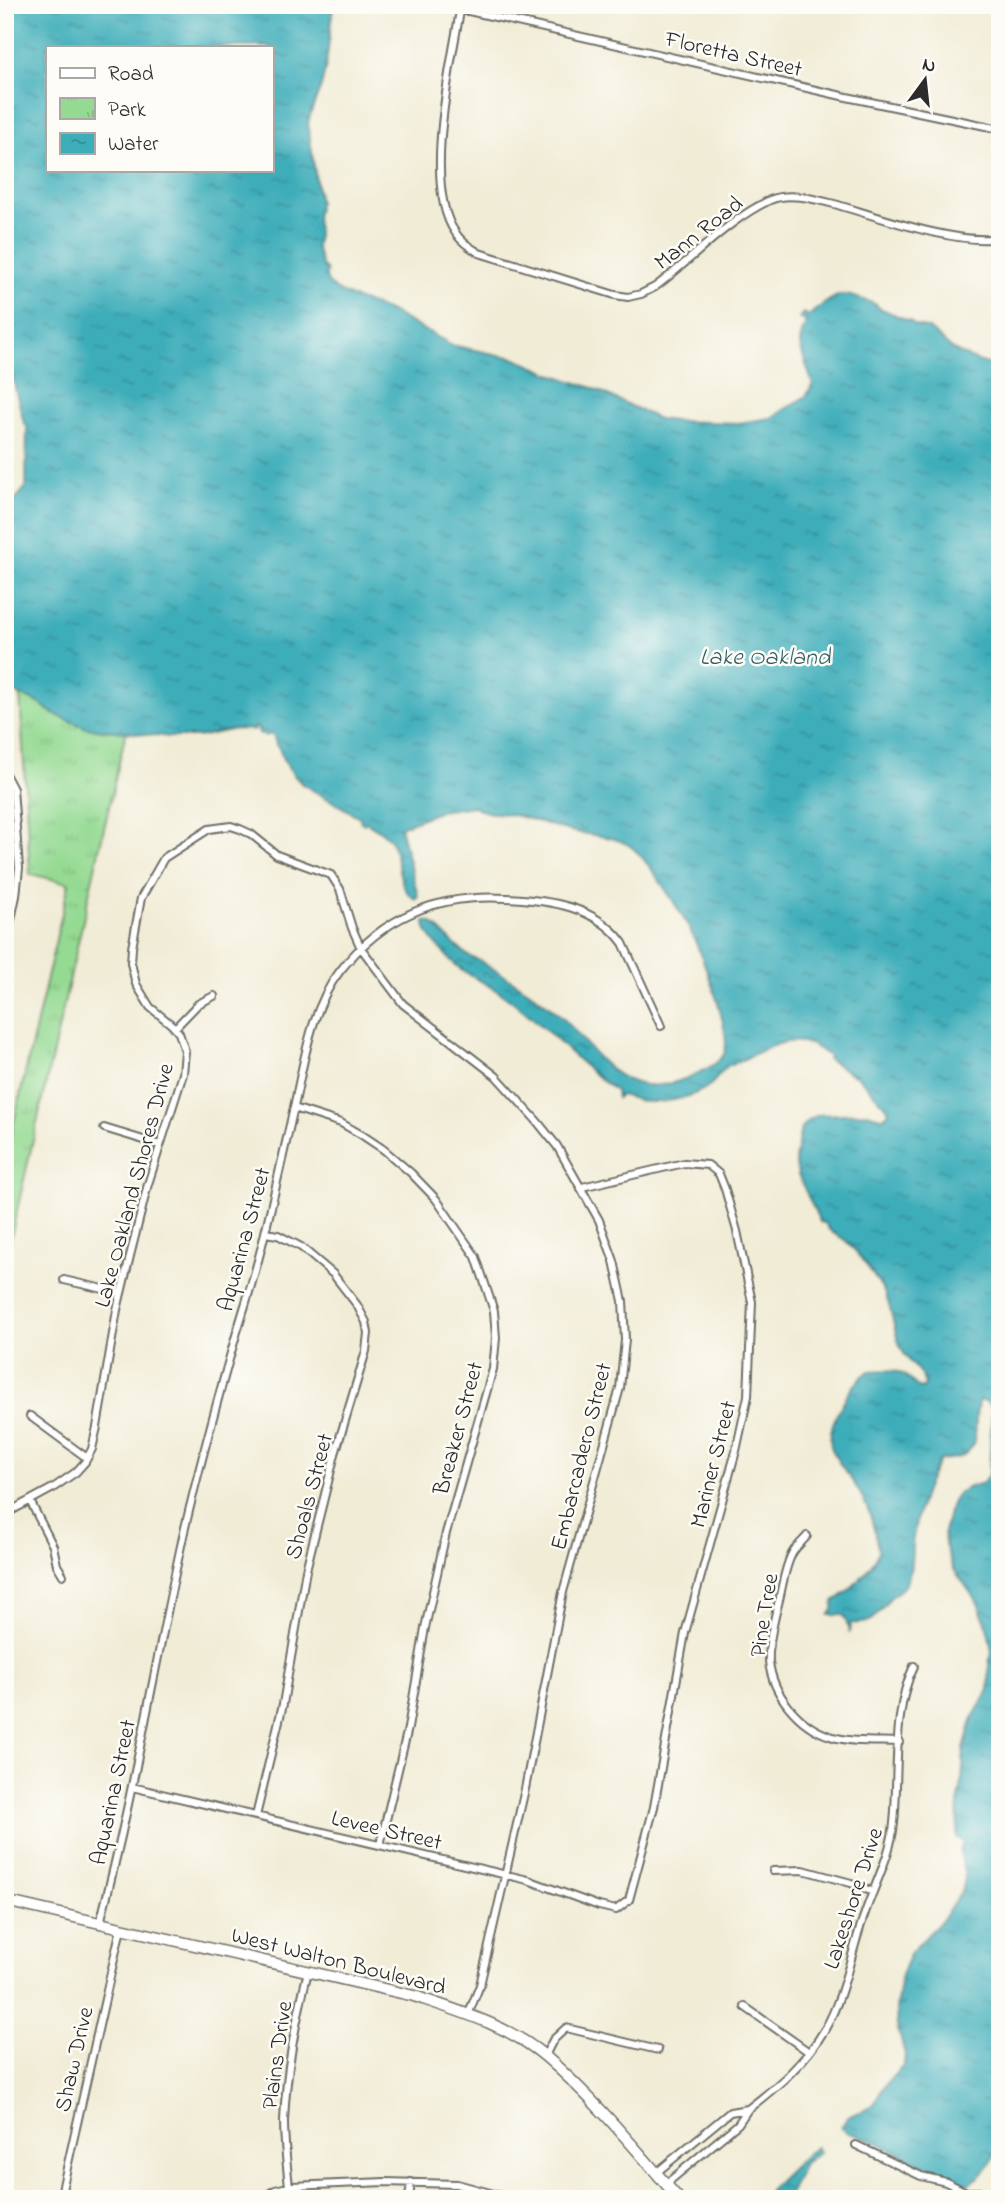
<svg xmlns="http://www.w3.org/2000/svg" width="1005" height="2204" font-family="'Indie Flower',sans-serif">
	<style>
		.park { fill: url(#park-tufts); stroke: #60825f; stroke-width: 2 }
		.water { fill: url(#water-ripples); stroke: #346c72; stroke-width: 2; fill-rule: evenodd }
		.lines { fill: none; stroke-linecap: round; stroke-linejoin: round }
		.stream { stroke: #3dadba; stroke-width: 2.5 }
		.street-casing { stroke: #706f67; stroke-width: 10 }
		.secondary-casing { stroke: #706f67; stroke-width: 13 }
		.street { stroke: #fff; stroke-width: 6 }
		.secondary { stroke: #fff; stroke-width: 10 }
		.labels { text-anchor: middle; stroke-width: 5; stroke-linejoin: round; paint-order: stroke }
		.street-label { font-size: 23px; fill: #2b2b2b; stroke: #fdfcf7 }
		.water-label { font-size: 24px; font-style: italic; fill: #325f64; stroke: #fdfcf7 }
	</style>
	<defs>
		<pattern id="park-tufts" width="24" height="20" patternUnits="userSpaceOnUse" patternTransform="scale(1.75)"><rect width="24" height="20" fill="#94da93"/><path d="M3 7l-1-3M5 7V3M7 7l1-3M15 17l-1-3M17 17v-4M19 17l1-3" fill="none" stroke="#80bb7f"/></pattern>
		<pattern id="water-ripples" width="26" height="14" patternUnits="userSpaceOnUse" patternTransform="scale(1.75)"><rect width="26" height="14" fill="#3dadba"/><path d="M2 4q2-2 4 0t4 0M15 11q2-2 4 0t4 0" fill="none" stroke="#338d97"/></pattern>
	</defs>
	<rect width="100%" height="100%" fill="#fdfcf7"/>
	<filter id="ink" filterUnits="userSpaceOnUse"><feTurbulence type="fractalNoise" baseFrequency=".0143" numOctaves="2"/><feDisplacementMap in="SourceGraphic" scale="14" xChannelSelector="R" yChannelSelector="G"/><feConvolveMatrix kernelMatrix="1 2 1 2 8 2 1 2 1" color-interpolation-filters="sRGB"/></filter>
	<filter id="wash" filterUnits="userSpaceOnUse"><feTurbulence type="fractalNoise" baseFrequency=".00686" numOctaves="4" result="noise"/><feDisplacementMap in="SourceGraphic" scale="28" xChannelSelector="R" yChannelSelector="G"/><feGaussianBlur stdDeviation="1.57" result="paint"/><feColorMatrix in="noise" values="0 0 0 0 0 0 0 0 0 0 0 0 0 0 0 0 0 1.4 0 .05"/><feComposite in="paint" operator="in"/></filter>
	<g filter="url(#wash)">
		<rect width="100%" height="100%" fill="#f1ecd6"/>
		<path class="park" d="M20,693L39,703L54,714L101,730L126,732L5,1263V1161L69,883L30,874Z"/>
		<path class="water" d="M5,5H334C329,30 329,58 322,83C318,97 310,110 308,124L319,202L316,217L318,233L316,246L322,266L327,271C324,278 327,283 334,288C349,298 370,303 386,310C407,319 425,332 446,341L447,344L508,357L509,356L551,374L593,388L658,419L675,421L738,423L771,418L806,396L813,385L800,346L801,331H803L806,321L799,318L803,313L809,316C815,309 832,298 840,295C846,293 870,302 877,305V307L910,321L914,325L929,329L953,350L977,361L1000,367V2135C994,2160 989,2175 964,2186L942,2174L940,2175L880,2144L846,2132L841,2127L848,2117L873,2106L883,2088L904,2064L905,2054L897,2026L896,2010L901,1974L911,1952L944,1918L963,1888L965,1878L960,1850L963,1844L961,1839L957,1838L958,1803L962,1783L964,1748L973,1717L989,1690V1663L992,1652L988,1630L978,1603L953,1568L945,1545L944,1532L950,1508L957,1494L967,1488L983,1483L989,1474L992,1407L987,1402L979,1400C971,1419 985,1450 956,1458C950,1459 944,1459 939,1461C926,1484 917,1511 913,1538C911,1551 913,1568 907,1581C903,1591 895,1592 889,1599C875,1616 876,1625 851,1623L849,1631L845,1617L842,1615H829L833,1610L834,1601C847,1595 878,1563 878,1549C875,1529 868,1505 857,1488C849,1475 835,1461 831,1446C826,1424 851,1384 869,1371C883,1370 897,1368 908,1378C913,1383 915,1386 922,1389L925,1386C923,1371 909,1364 902,1350C892,1331 894,1308 882,1288C874,1276 855,1249 845,1240C835,1233 831,1235 825,1223L820,1222L798,1175L795,1159L801,1128L807,1121L818,1115L868,1113L882,1118L886,1116L889,1111L887,1107L854,1073L853,1075L828,1059L829,1056C823,1052 816,1046 809,1044C781,1034 754,1057 729,1065C721,1070 718,1079 710,1085C695,1097 668,1103 648,1102C639,1102 630,1097 621,1095L617,1098L616,1091C576,1063 545,1024 505,996C486,982 462,974 447,956C439,948 424,933 425,921L431,922C443,932 453,945 466,954C470,957 475,959 480,961C506,976 532,992 555,1011C581,1032 599,1070 633,1082C653,1089 676,1084 694,1075C704,1070 719,1064 724,1054C734,1034 698,944 687,924C676,905 651,865 635,850C619,835 590,836 570,831C551,826 533,819 513,815C499,812 486,815 473,806L440,811L400,827L418,896L416,899C397,891 400,860 392,843C388,834 374,827 366,822L364,824L360,821L361,818L302,784L293,774L283,759L279,748L276,745L274,737L270,734L265,736L259,733L257,727H255L254,730L235,729L198,737H171L87,728L54,714L39,703L5,688V512L26,487L27,426L24,423L10,368L5,362ZM47,47H271V170H47Z
			M816,2147L819,2153L804,2163L787,2199H769V2190L806,2154Z"/>
		<g class="lines">
			<path class="stream" d="M951,2199L957,2189"/>
		</g>
	</g>
	<g filter="url(#ink)">
		<g class="lines">
			<g class="street-casing">
				<path id="street" d="M461,5C452,61 422,184 455,232C461,242 470,247 479,253L615,295L628,297L641,294L655,287C693,259 726,221 770,200C790,191 818,200 838,205C879,217 960,246 1000,238
					M460,9L842,96L1000,129
					M5,774L13,789L19,868L16,896L5,948
					M175,1028L198,1004L214,996
					M294,1108L341,1123L362,1135L383,1149L411,1173L436,1199L476,1257L494,1311L496,1338L493,1369L446,1533L425,1628L408,1728L380,1845
					M104,1128L160,1145
					M64,1280L121,1293
					M30,1416L87,1458
					M30,1501L53,1546L57,1565L63,1575
					M5,1514L53,1488L76,1472L85,1462L92,1449L97,1427L117,1310L130,1256L148,1184L183,1074L185,1051L179,1033L172,1025L150,1007L136,984L131,963L132,948L141,898L164,858L209,829L231,826L240,829L251,834L277,855L331,875L340,889L352,928L361,948L403,1004L496,1076L536,1120L557,1146L599,1220L614,1261L623,1301L625,1340L620,1388L563,1592L525,1789L480,1985L468,2015
					M807,1536C803,1541 797,1546 793,1552C784,1567 782,1591 777,1608C773,1624 768,1645 769,1661C772,1694 799,1726 830,1736C851,1743 877,1741 899,1742
					M132,1787L528,1880L599,1906L616,1910L629,1900L654,1807L685,1633L736,1451L748,1396L752,1302L737,1231L725,1189L719,1174L708,1165L684,1163L582,1187
					M256,1816L283,1704L306,1570L335,1454L366,1351L368,1333L366,1322L357,1305L333,1274L301,1247L278,1235L265,1233
					M773,1871L803,1870L851,1883L873,1892
					M100,1923C134,1794 155,1662 184,1532C199,1468 216,1405 234,1342C244,1308 255,1275 263,1241C274,1196 284,1151 294,1107C304,1062 311,1008 340,971C383,916 437,894 506,898C549,900 596,906 623,943L661,1026
					M745,2007L809,2052
					M545,2056L553,2040L566,2028L658,2050
					M748,2109C778,2086 806,2062 825,2029C845,1994 851,1951 865,1913C875,1883 891,1855 894,1823C899,1773 892,1711 914,1666
					M856,2145L921,2176L946,2182L966,2192H1000
					M656,2173L730,2112L748,2109L738,2124L666,2184
					M289,2187C287,2165 284,2143 284,2121C286,2070 296,2021 308,1971
					M60,2199L121,1928
					M261,2199L275,2190L292,2186L385,2182L457,2184L512,2199
					M409,2199L411,2182"/>
			</g>
			<g class="secondary-casing">
				<path id="secondary" d="M5,1901L414,1996C459,2011 510,2026 546,2057C595,2099 637,2151 679,2199"/>
			</g>
			<use href="#street" class="street"/>
			<use href="#secondary" class="secondary"/>
		</g>
	</g>
	<g class="labels">
		<g class="street-label">
			<text transform="translate(734 53) rotate(13)" y="8">Floretta Street</text>
			<text transform="translate(698 232) rotate(-38)" y="8">Mann Road</text>
			<text transform="translate(133 1185) rotate(-75)" y="8">Lake Oakland Shores Drive</text>
			<text transform="translate(243 1239) rotate(-75)" y="8">Aquarina Street</text>
			<text transform="translate(457 1428) rotate(-75)" y="8">Breaker Street</text>
			<text transform="translate(580 1456) rotate(-76)" y="8">Embarcadero Street</text>
			<text transform="translate(712 1464) rotate(-76)" y="8">Mariner Street</text>
			<text transform="translate(308 1496) rotate(-75)" y="8">Shoals Street</text>
			<text transform="translate(763 1615) rotate(-81)" y="8">Pine Tree</text>
			<text transform="translate(112 1792) rotate(-78)" y="8">Aquarina Street</text>
			<text transform="translate(387 1829) rotate(13)" y="8">Levee Street</text>
			<text transform="translate(852 1898) rotate(-72)" y="8">Lakeshore Drive</text>
			<text transform="translate(339 1960) rotate(14)" y="8">West Walton Boulevard</text>
			<text transform="translate(276 2055) rotate(-82)" y="8">Plains Drive</text>
			<text transform="translate(73 2059) rotate(-77)" y="8">Shaw Drive</text>
		</g>
		<g class="water-label">
			<text x="765" y="664">Lake Oakland</text>
		</g>
	</g>
	<rect width="1005" height="2204" fill="none" stroke="#fdfcf7" stroke-width="28"/>
	<rect x="46" y="46" width="228" height="126" fill="#fdfcf7" stroke="#a9a8a5" stroke-width="2"/>
	<rect x="60" y="68" width="35" height="10" fill="#ffffff" stroke="#a9a8a5" stroke-width="2"/>
	<text x="108" y="80" font-size="21" fill="#2b2b2b">Road</text>
	<rect x="60" y="98" width="35" height="21" fill="url(#park-tufts)" stroke="#a9a8a5" stroke-width="2"/>
	<text x="108" y="116" font-size="21" fill="#2b2b2b">Park</text>
	<rect x="60" y="133" width="35" height="21" fill="url(#water-ripples)" stroke="#a9a8a5" stroke-width="2"/>
	<text x="108" y="150" font-size="21" fill="#2b2b2b">Water</text>
	<g transform="translate(925 80) rotate(15)" stroke="#fdfcf7" stroke-width="5" paint-order="stroke">
	<path d="M0-5L12 26L0 18L-12 26Z" fill="#2b2b2b"/>
	<text y="-10" font-size="19" font-weight="bold" text-anchor="middle" fill="#2b2b2b">N</text>
	</g>
</svg>
